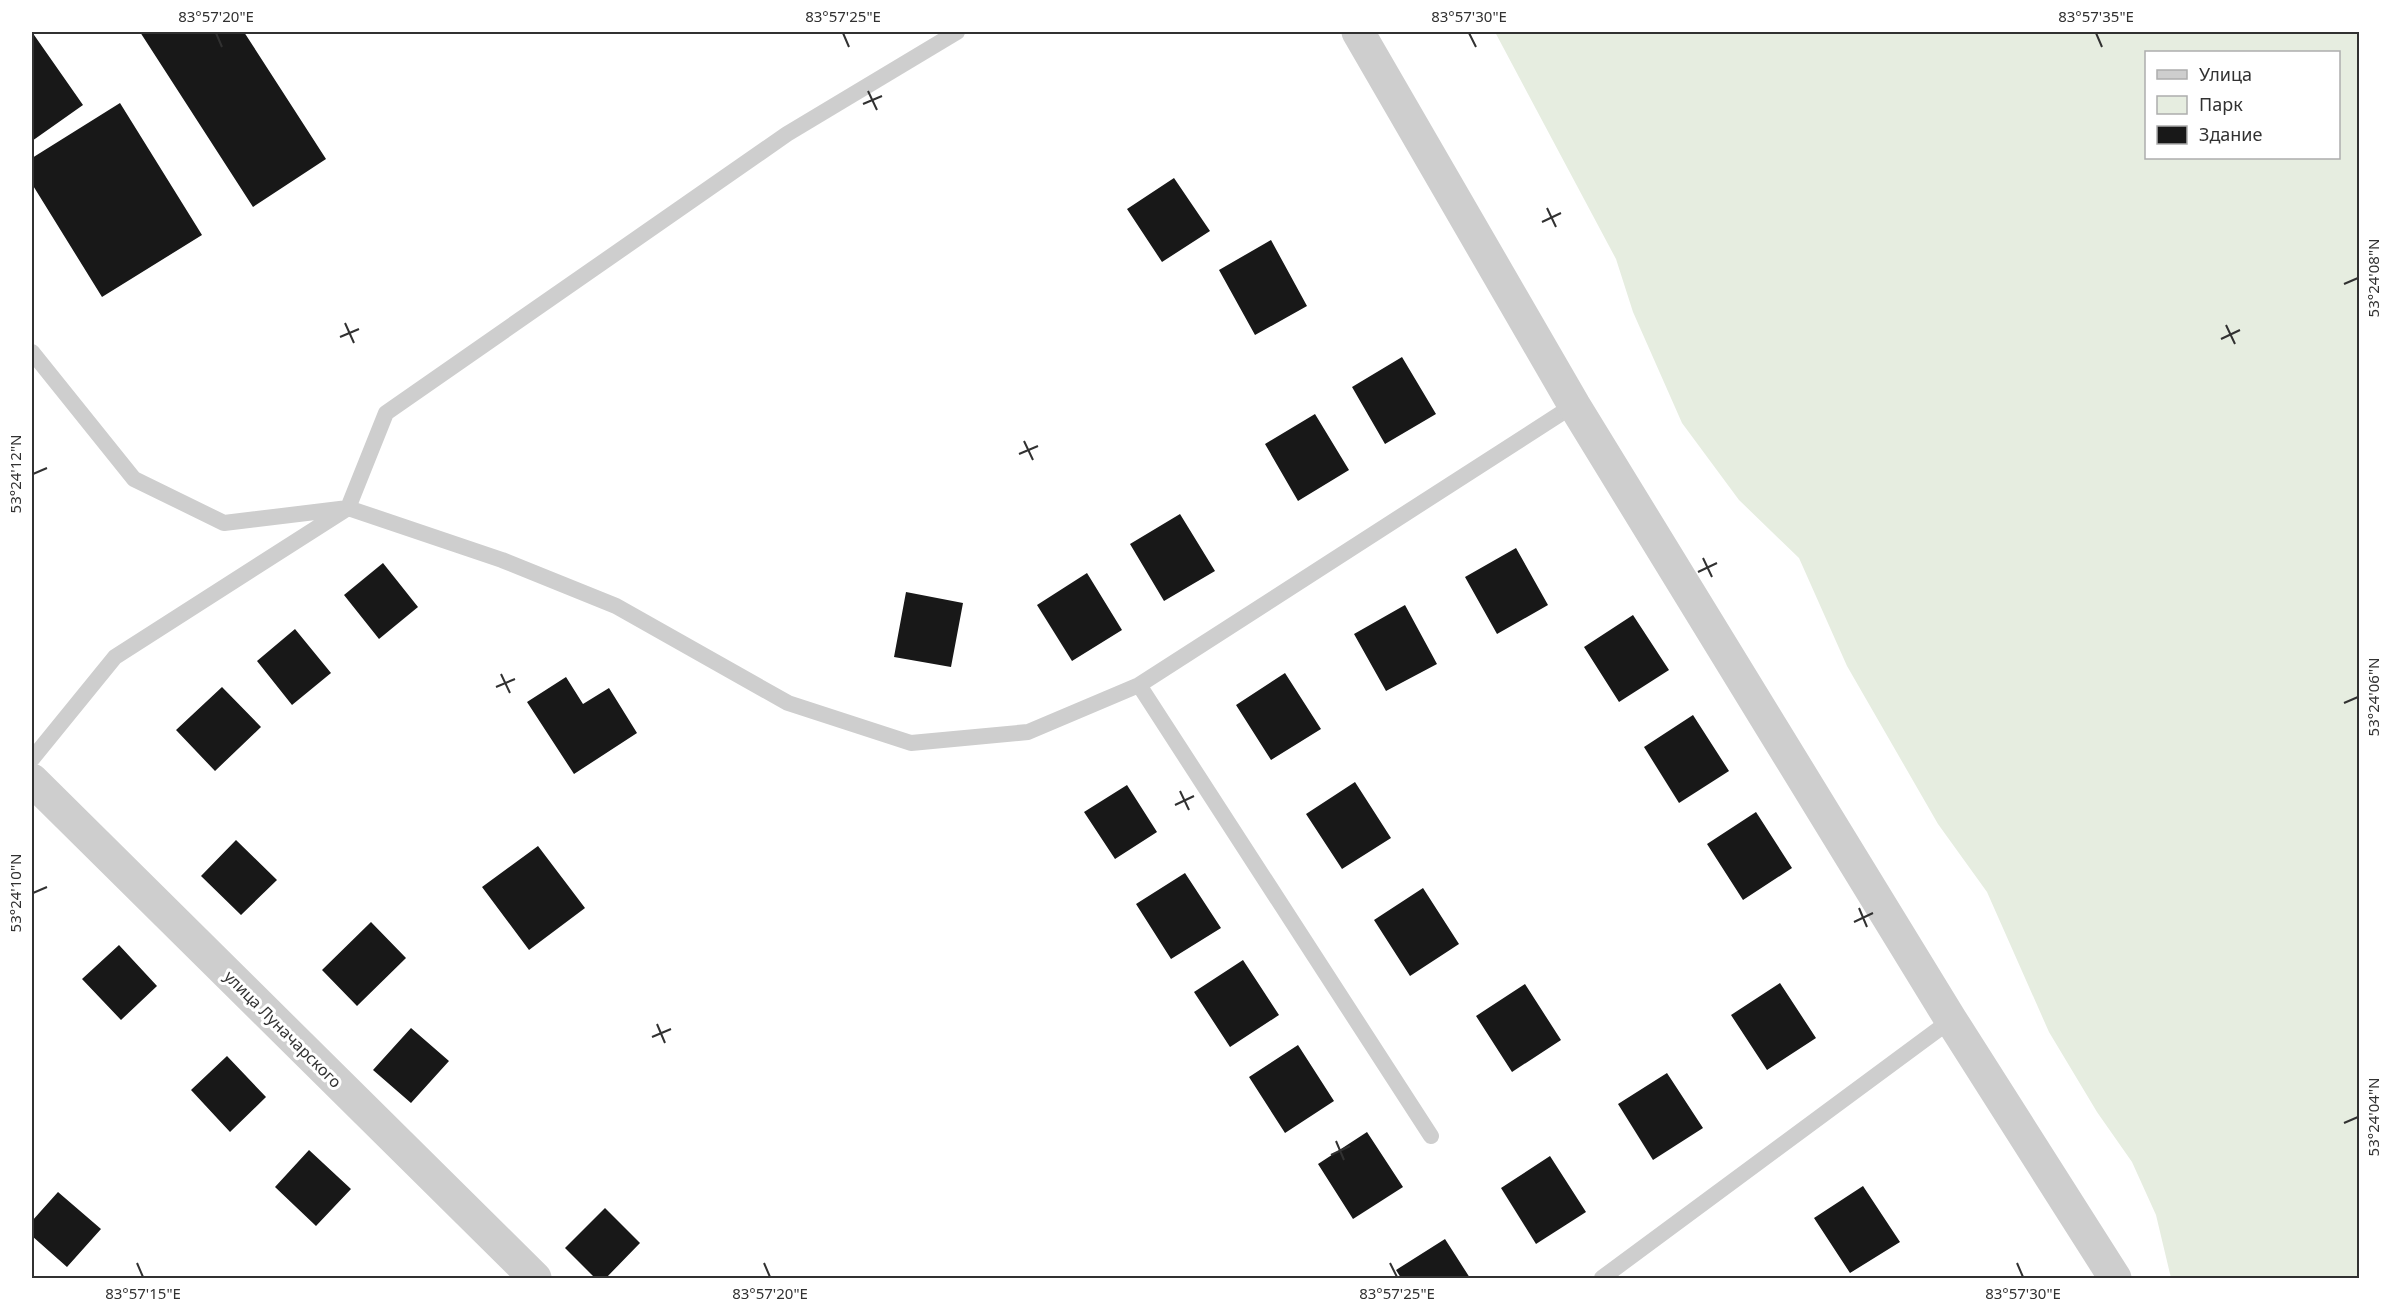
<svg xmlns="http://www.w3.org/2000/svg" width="2391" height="1310" font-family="'Noto Sans',sans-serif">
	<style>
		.green { fill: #e6ede0; fill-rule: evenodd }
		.building { fill: #181818 }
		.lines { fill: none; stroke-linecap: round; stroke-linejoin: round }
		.service { stroke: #cecece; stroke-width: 16 }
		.minor { stroke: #cecece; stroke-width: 33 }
		.ticks { fill: none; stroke: #313131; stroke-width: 2 }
		.labels { text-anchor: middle; stroke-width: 6; stroke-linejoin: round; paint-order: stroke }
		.street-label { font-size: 16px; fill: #313131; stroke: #fff }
		.neatline { fill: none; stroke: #313131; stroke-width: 2 }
		.ticks-label { font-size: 15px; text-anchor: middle; fill: #313131 }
	</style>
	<rect width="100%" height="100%" fill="#fff"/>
	<path class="green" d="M1495,32H2359V1278H2171L2156,1215L2132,1162L2097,1112L2049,1032L1987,892L1938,824L1847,666L1799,558L1739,500L1682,423L1633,312L1616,259ZM2146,52H2338V158H2146Z"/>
	<path class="building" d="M32,32L83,105L32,141Z
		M140,32H244L326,159L253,207Z
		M120,103L202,235L102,297L32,184V158Z
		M1174,178L1210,231L1162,262L1127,209Z
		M1271,240L1307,306L1255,335L1219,270Z
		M1402,357L1436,414L1385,444L1352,387Z
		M1315,414L1349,470L1298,501L1265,444Z
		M1180,514L1215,571L1164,601L1130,544Z
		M1516,548L1548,605L1497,634L1465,577Z
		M383,563L418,607L379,639L344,595Z
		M1087,573L1122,630L1072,661L1037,605Z
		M906,592L963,603L951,667L894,657Z
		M1405,605L1437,664L1386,691L1354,634Z
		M1633,615L1669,670L1619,702L1584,647Z
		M295,629L331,673L292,705L257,661Z
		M1285,673L1321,729L1271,760L1236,705Z
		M566,677L583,704L609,688L637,733L574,774L527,702Z
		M222,687L261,727L215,771L176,730Z
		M1693,715L1729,771L1679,803L1644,747Z
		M1355,782L1391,838L1342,869L1306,814Z
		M1127,785L1157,832L1115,859L1084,812Z
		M1756,812L1792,868L1743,900L1707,844Z
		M236,840L277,880L241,915L201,876Z
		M538,846L585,908L529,950L482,887Z
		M1185,873L1221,928L1171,959L1136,904Z
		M1423,888L1459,944L1410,976L1374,920Z
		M371,922L406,958L357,1006L322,970Z
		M119,945L157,986L121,1020L82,979Z
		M1243,960L1279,1015L1230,1047L1194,992Z
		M1780,983L1816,1038L1767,1070L1731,1015Z
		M1525,984L1561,1040L1512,1072L1476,1016Z
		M411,1028L449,1061L411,1103L373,1070Z
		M1298,1045L1334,1101L1285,1133L1249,1077Z
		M227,1056L266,1097L230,1132L191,1090Z
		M1667,1073L1703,1128L1653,1160L1618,1104Z
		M1367,1132L1403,1187L1353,1219L1318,1164Z
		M309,1150L351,1189L316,1226L275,1187Z
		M1550,1156L1586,1212L1536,1244L1501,1188Z
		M1863,1186L1900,1242L1850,1273L1814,1218Z
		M58,1192L101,1229L67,1267L32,1236V1221Z
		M605,1208L640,1243L606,1278H595L565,1248Z
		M1445,1239L1470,1278H1401L1396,1270Z"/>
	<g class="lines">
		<path class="service" d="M957,32L787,134L386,413L348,508L502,560L616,606L788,703L911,743L1028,732L1139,685L1574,405
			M32,352L134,479L224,523L348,508L115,657L32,759
			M1139,685L1431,1136
			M1602,1278L1951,1020"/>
		<path class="minor" d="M1358,32L1574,405L1951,1020L2115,1278
			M32,780L535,1278"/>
	</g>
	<path class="ticks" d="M216,33L222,47M843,33L849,47M1469,33L1476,47M2096,33L2102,47M868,91L877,110M863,104L882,96M1547,208L1556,227M1542,222L1561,213M2344,284L2358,278M345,323L354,343M2226,325L2235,344M340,337L359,329M2221,339L2240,330M1024,441L1033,460M1019,454L1038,446M33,474L47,468M1703,558L1712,577M1698,572L1717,563M501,674L510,693M496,687L515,679M2344,703L2358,697M1180,791L1189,810M1175,805L1194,796M33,893L47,887M1859,908L1867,927M1854,922L1873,913M657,1024L665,1043M652,1037L671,1029M2344,1123L2358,1117M1336,1141L1344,1160M1331,1155L1350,1146M137,1263L143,1277M764,1263L770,1277M1390,1263L1397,1277M2017,1263L2023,1277"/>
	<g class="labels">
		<g class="street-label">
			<text transform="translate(283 1029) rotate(45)" y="6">улица Луначарского</text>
		</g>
	</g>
	<rect width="2391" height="1310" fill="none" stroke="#ffffff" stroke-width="66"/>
	<rect x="2145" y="51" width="195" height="108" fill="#ffffff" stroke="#adadad" stroke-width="1.5"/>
	<rect x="2157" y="70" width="30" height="9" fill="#cecece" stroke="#adadad" stroke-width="1.5"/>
	<text x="2199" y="81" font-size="18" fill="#313131">Улица</text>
	<rect x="2157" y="96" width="30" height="18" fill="#e6ede0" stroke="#adadad" stroke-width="1.5"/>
	<text x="2199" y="111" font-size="18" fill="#313131">Парк</text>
	<rect x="2157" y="126" width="30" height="18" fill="#181818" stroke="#adadad" stroke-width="1.5"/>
	<text x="2199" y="141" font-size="18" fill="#313131">Здание</text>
	<rect x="33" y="33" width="2325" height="1244" class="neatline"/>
	<g class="ticks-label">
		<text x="216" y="22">83°57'20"E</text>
		<text x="843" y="22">83°57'25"E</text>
		<text x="1469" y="22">83°57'30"E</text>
		<text x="2096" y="22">83°57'35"E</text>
		<text transform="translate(2374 278) rotate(-90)" y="5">53°24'08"N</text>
		<text transform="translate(16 474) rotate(-90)" y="5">53°24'12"N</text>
		<text transform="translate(2374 697) rotate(-90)" y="5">53°24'06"N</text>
		<text transform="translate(16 893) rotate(-90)" y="5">53°24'10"N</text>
		<text transform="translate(2374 1117) rotate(-90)" y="5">53°24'04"N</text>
		<text x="143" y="1299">83°57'15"E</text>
		<text x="770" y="1299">83°57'20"E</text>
		<text x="1397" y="1299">83°57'25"E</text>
		<text x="2023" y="1299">83°57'30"E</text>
	</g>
</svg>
